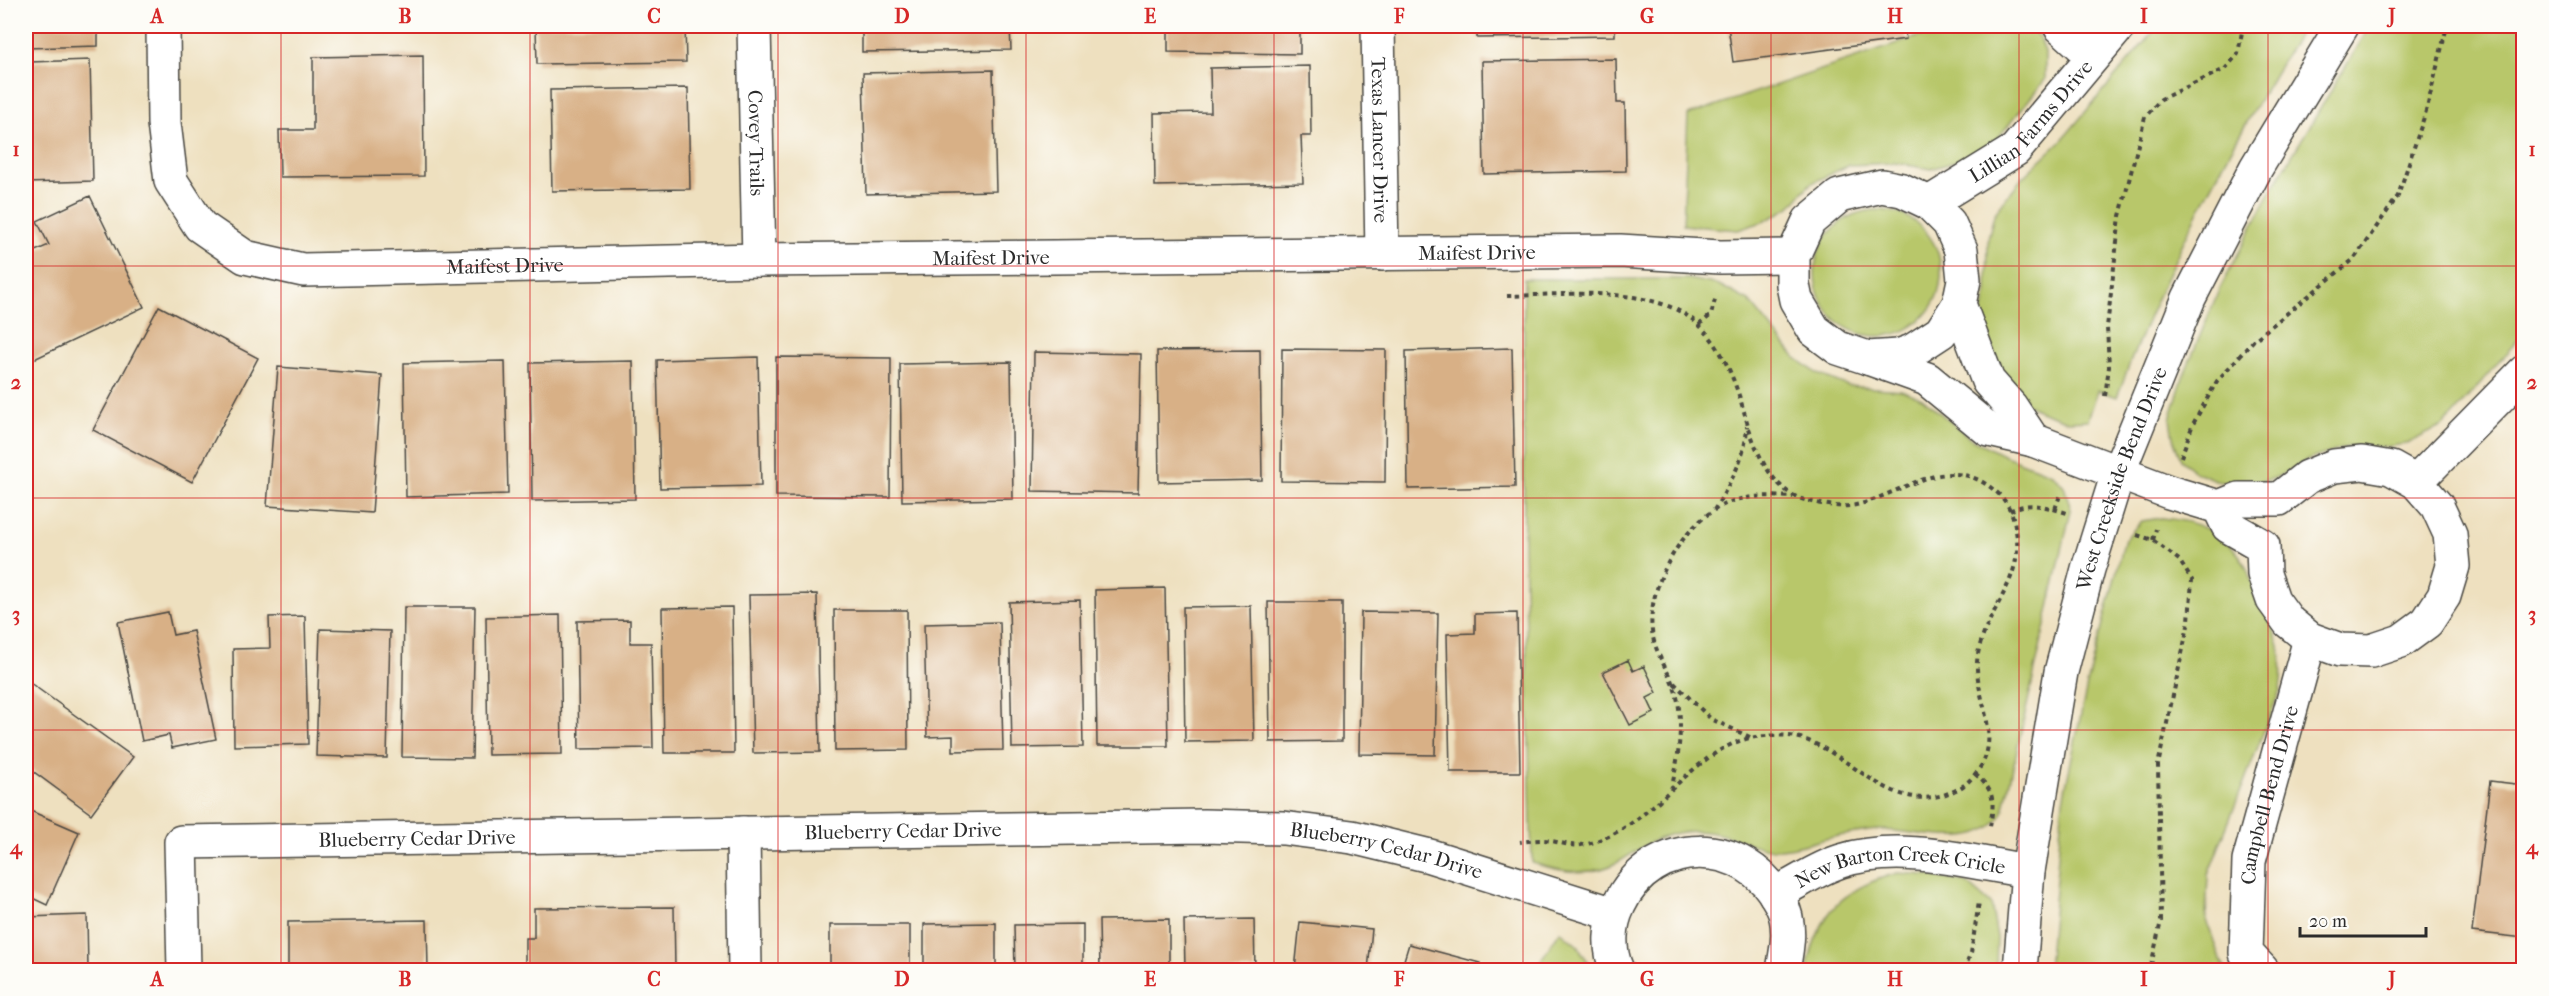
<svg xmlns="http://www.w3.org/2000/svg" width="2549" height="996" font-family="'IM FELL French Canon',serif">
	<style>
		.green { fill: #b8c76a; stroke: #72794a; stroke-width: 1.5 }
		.building { fill: #d8b086 }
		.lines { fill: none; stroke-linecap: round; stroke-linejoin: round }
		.minor-casing { stroke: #484641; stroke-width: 36 }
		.tertiary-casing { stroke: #484641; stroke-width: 36 }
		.path { stroke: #484641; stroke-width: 4; stroke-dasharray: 4.5 4.5; stroke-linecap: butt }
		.minor { stroke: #fff; stroke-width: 33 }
		.tertiary { stroke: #fff; stroke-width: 33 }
		.grid { fill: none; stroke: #d62828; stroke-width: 1.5; stroke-opacity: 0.55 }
		.labels { text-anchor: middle; stroke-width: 5; stroke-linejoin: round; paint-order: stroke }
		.street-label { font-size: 20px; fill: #2b2b2b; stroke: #fdfcf7 }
		.neatline { fill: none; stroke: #d62828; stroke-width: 2 }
		.grid-label { font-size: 20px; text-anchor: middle; font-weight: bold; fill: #d62828 }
	</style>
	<rect width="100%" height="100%" fill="#fdfcf7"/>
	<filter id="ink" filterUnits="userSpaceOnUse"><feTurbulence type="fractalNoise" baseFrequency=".0167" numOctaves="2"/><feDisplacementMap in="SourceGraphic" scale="12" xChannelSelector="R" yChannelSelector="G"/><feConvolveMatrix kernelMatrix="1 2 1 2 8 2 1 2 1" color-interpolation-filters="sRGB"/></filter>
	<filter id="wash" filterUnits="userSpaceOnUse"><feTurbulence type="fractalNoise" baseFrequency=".008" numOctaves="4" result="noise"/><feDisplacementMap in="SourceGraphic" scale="24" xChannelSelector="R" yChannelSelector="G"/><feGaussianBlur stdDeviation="1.35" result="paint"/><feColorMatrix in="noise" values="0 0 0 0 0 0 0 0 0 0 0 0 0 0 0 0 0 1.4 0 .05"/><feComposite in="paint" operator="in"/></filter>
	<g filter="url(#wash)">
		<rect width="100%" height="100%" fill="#eee0bf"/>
		<path class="green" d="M1950,26H2027L2040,38L2045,52V80L1993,144L1967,158L1931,169L1894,163L1849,165L1810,184L1790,207L1765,221L1738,230L1683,225L1688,115Z
			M2158,26H2304C2231,144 2165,266 2117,397L2098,390L2088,420L2068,421L2037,410L2015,398L1986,346L1982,313L1987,291L1988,238L1994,215L2005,199L2023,177L2061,141Z
			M2370,26H2523V334L2443,426L2406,444L2384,447H2347L2310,459L2275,478L2247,485L2215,480L2194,471L2181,460L2173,438L2170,419L2183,377L2218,292L2273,187Z
			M1815 273a63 63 0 1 1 126 0a63 63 0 1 1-126 0Z
			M1524,279H1689L1719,285L1749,301L1795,357L1818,374L1848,386L1901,390L1922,398L1970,438L2003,455L2052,474L2064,486L2071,510L2003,812C1983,853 1917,830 1881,830C1869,830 1857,833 1845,835C1820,838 1795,851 1769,849C1761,848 1752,844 1743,841C1722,834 1699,828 1676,833C1653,838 1640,849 1620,861C1591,878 1563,872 1532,863L1524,547Z
			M2161,518C2195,520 2228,533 2245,565C2250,576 2254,588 2259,599C2276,635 2286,650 2280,690L2208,875L2206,917L2219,957L2227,970H2048L2063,800L2087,685L2125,539L2142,521Z
			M1898,873L1927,875L1967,883L1991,904L1997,937L1996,970H1807C1818,913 1842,888 1898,873Z
			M1560,931L1578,946L1593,970H1534Z"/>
		<g id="blocks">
			<path class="building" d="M26,26H98V46L26,48Z
				M536,26H685L686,62L537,64Z
				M862,26H1010L1011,50L862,52Z
				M1168,26H1300V54L1168,52Z
				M1477,26H1615V36L1477,38Z
				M1728,26H1904L1906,39L1733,62Z
				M423,55L424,176L280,177L279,130H313V57Z
				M1616,59L1617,103H1625L1626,171L1484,174L1482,61Z
				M90,60L93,181L26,183V82H31L30,62Z
				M1310,66L1311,136H1301L1303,183L1155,186L1154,113L1211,112L1210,68Z
				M993,70L996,191L866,194L863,73Z
				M688,88L690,189L552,191L550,90Z
				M90,196L144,307L26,363V255L49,245L37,221Z
				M159,306L258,358L192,482L93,430Z
				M1512,348L1515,487L1408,489L1406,351Z
				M1282,349L1386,350L1385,482L1281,481Z
				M1260,350L1262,480L1159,482L1157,351Z
				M1034,352L1141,354L1138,493L1032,491Z
				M758,357L761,486L660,488L657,360Z
				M776,357L891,358L890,497L776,496Z
				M505,361L508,494L406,497L404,363Z
				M633,361L635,499L532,501L530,363Z
				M1011,362L1013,499L902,501L900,364Z
				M278,367L382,375L372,513L267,506Z
				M1165,588L1168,746H1097L1095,590Z
				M817,594L820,752L753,753L749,595Z
				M1080,600L1083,747L1012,748L1009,602Z
				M1268,602H1342V741L1270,742Z
				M1251,606L1254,741L1185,742L1183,607Z
				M404,607H475L472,758L402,757Z
				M732,607L734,753H664L662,608Z
				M834,610H907L908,750L835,751Z
				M168,612L173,635L193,631L216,739L172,748L169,735L142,741L118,622Z
				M1361,612L1438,613L1435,755L1359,754Z
				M1517,613L1520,772H1450L1447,634L1475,633V614Z
				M560,615L562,754L488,755L486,617Z
				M305,616L308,744L234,746L233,649L270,648L269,617Z
				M630,620V643H651L653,748L579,749L577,621Z
				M1000,622L1003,750L953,751V736L927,737L924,624Z
				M320,629L390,631L387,758L316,756Z
				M1628,660L1633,671L1644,666L1657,693L1647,698L1654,713L1630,725L1603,672Z
				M26,680L133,757L91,814L26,766Z
				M2490,781L2524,785V938L2472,932Z
				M26,809L79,832L47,905L26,895Z
				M674,907L675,970H525V938H534V908Z
				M87,915L88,970H26V917Z
				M1169,919V970H1100L1099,920Z
				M1254,919L1255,970H1185L1184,920Z
				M427,920L428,970H288V922Z
				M1300,922L1372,929L1368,970H1295Z
				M996,923V970H924V924Z
				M1083,924V970H1015L1014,925Z
				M830,925H910V970H830Z
				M1409,944L1480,963L1478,970H1401Z"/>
		</g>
	</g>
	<g filter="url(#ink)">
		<use href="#blocks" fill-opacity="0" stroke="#484641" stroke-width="1.5"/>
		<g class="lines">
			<g class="minor-casing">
				<g id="minor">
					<path id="s1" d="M163,26L164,123L171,181L200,226L245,257L303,270L759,260L1620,251L1720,257L1793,256"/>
					<path id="s2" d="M754,26L759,260"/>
					<path id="s3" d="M1378,26L1382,254"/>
					<path d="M2060,26L2093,56"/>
					<path id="s4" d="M1929,203L2015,150L2119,26"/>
					<path d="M1959,304L1941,332L1912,351L1898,356L1868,358L1838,348L1814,330L1796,300L1793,285V256L1809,221L1839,196L1882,186L1902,190L1929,203L1949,223L1961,250L1964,280L1959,304L1988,381L2011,407L2033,440"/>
					<path d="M1868,358L1927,379L1989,430L2033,440L2169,492L2219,507L2239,499H2279L2307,477L2334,466L2362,463L2391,468L2416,482L2437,506L2450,534L2453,566L2444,596L2427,622L2401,641L2371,651L2340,650L2310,639L2289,622L2273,600L2264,574L2263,546L2228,526L2219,507"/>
					<path d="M2416,482L2524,372"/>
					<path d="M743,833L745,970"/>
					<path id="s5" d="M1775,894C1796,884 1818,868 1841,861C1901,842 1968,862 2028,871"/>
					<path id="s6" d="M184,970L181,842L1204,826L1283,828L1352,837L1430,856L1614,914"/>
					<path d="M1617,970C1608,950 1609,925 1619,905C1651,835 1747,835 1781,904C1792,924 1787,949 1783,970"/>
					<path id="s7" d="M2262,970L2246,953L2249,861L2310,639"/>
				</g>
			</g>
			<g class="tertiary-casing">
				<g id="tertiary">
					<path id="s8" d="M2020,970L2028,871L2061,672L2088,569L2118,473L2189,298L2256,168L2342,26"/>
				</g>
			</g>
			<path class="path" d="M1507,296C1564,295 1656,283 1700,326C1724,349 1736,384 1745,415C1753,443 1765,477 1791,494C1799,499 1808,501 1817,503C1831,506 1846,508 1860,504C1905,492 1948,452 1994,490C2005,498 2013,512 2015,526C2027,579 1987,606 1978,654C1971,691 2002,730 1981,766C1974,776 1967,785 1956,790C1893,820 1854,754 1800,738C1789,735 1776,735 1765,736C1702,739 1665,810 1611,835C1598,841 1584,847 1570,845C1560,843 1551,840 1542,840C1535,840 1527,841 1520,842
				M1699,325L1711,315L1716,296
				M2105,396L2109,367L2107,327L2120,216L2145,117L2161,99L2225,69L2238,54L2243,26
				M2181,457L2193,424L2217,381L2253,341L2354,259L2398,196L2427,108L2447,26
				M2055,509L2061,493
				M1714,510C1730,484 1746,457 1747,426
				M2010,511C2029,500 2047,507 2067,513
				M2137,535L2153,540L2179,560L2192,580L2189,621L2158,765L2161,921L2150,970
				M2153,540L2156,529
				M1674,683L1711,719L1750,737
				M1975,774C1996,792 1994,801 1990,827
				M1671,790C1679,757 1686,713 1672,682C1665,665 1654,650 1652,631C1646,585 1686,518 1730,502C1750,495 1772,496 1793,497
				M1964,970L1971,953L1979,902"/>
			<use href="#minor" class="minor"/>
			<use href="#tertiary" class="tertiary"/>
		</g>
	</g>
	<path class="grid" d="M281,26V970M530,26V970M778,26V970M1026,26V970M1274,26V970M1523,26V970M1771,26V970M2019,26V970M2268,26V970M26,266H2524M26,498H2524M26,730H2524"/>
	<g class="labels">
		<g class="street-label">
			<text dy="7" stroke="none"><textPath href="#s4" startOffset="132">Lillian Farms Drive</textPath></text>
			<text dy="7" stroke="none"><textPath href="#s3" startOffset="114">Texas Lancer Drive</textPath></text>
			<text dy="7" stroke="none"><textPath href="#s2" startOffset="117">Covey Trails</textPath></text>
			<text dy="7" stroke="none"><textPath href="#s1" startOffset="1497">Maifest Drive</textPath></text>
			<text dy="7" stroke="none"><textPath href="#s1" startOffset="1011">Maifest Drive</textPath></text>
			<text dy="7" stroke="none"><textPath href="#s1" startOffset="525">Maifest Drive</textPath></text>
			<text dy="7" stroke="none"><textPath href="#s8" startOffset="504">West Creekside Bend Drive</textPath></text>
			<text dy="7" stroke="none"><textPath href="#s7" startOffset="184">Campbell Bend Drive</textPath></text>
			<text dy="7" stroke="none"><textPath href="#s6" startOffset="850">Blueberry Cedar Drive</textPath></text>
			<text dy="7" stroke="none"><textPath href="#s6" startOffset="364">Blueberry Cedar Drive</textPath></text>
			<text dy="7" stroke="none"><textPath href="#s6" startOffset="1336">Blueberry Cedar Drive</textPath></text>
			<text dy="7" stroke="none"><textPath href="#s5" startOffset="132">New Barton Creek Cricle</textPath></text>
		</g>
	</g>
	<rect width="2549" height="996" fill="none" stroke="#fdfcf7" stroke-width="66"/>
	<path d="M2300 927v9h126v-9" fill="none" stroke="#2b2b2b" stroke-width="3"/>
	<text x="2309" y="927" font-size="18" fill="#2b2b2b" stroke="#fdfcf7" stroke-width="4.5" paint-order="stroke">20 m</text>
	<rect x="33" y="33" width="2483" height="930" class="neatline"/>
	<g class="grid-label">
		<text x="157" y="23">A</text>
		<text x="405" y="23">B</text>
		<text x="654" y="23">C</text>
		<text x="902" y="23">D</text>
		<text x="1150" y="23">E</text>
		<text x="1399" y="23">F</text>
		<text x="1647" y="23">G</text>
		<text x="1895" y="23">H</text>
		<text x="2144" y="23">I</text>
		<text x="2392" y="23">J</text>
		<text x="16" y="156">1</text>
		<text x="2532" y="156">1</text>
		<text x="16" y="389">2</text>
		<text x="2532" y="389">2</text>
		<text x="16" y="621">3</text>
		<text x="2532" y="621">3</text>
		<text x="16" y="854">4</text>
		<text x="2532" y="854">4</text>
		<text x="157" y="986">A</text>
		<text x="405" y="986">B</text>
		<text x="654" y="986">C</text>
		<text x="902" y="986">D</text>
		<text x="1150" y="986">E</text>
		<text x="1399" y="986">F</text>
		<text x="1647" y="986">G</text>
		<text x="1895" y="986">H</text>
		<text x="2144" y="986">I</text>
		<text x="2392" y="986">J</text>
	</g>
</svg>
